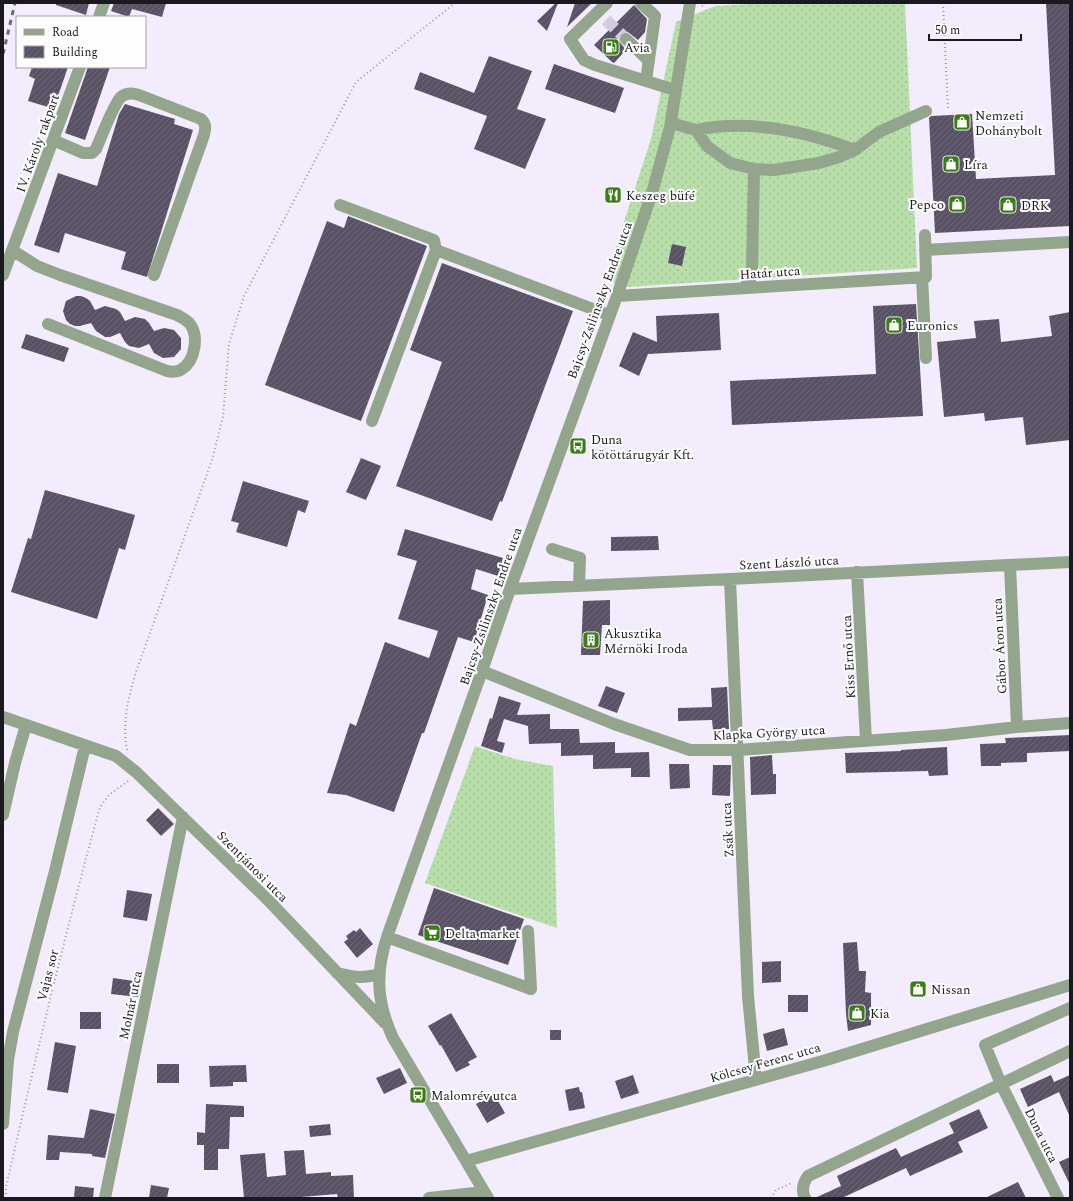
<svg xmlns="http://www.w3.org/2000/svg" width="1073" height="1201" font-family="Spectral,serif">
	<style>
		.grass { fill: url(#grass-dots) }
		.building { fill: url(#building-hatch) }
		.lines { fill: none; stroke-linecap: round; stroke-linejoin: round }
		.minor-tunnel { stroke: #d2ccdc; stroke-width: 12; stroke-dasharray: 12 6; stroke-linecap: butt }
		.path { stroke: #9b96a3; stroke-width: 2; stroke-dasharray: 1 3; stroke-linecap: butt }
		.minor { stroke: #93a58c; stroke-width: 12 }
		.rail { stroke: #6c6973; stroke-width: 3; stroke-dasharray: 5 5; stroke-linecap: butt }
		.labels { text-anchor: middle; stroke-width: 4; stroke-linejoin: round; paint-order: stroke }
		.poi-label { font-size: 13px; fill: #1b1920; stroke: #fdfdfd; text-anchor: start }
		.street-label { font-size: 13px; fill: #1b1920; stroke: #fdfdfd }
	</style>
	<defs>
		<pattern id="grass-dots" width="8" height="8" patternUnits="userSpaceOnUse"><rect width="8" height="8" fill="#b8dfa9"/><path d="M2 2h.1M6 6h.1" fill="none" stroke="#9ebf91" stroke-width="1.8" stroke-linecap="round"/></pattern>
		<pattern id="building-hatch" width="6" height="6" patternUnits="userSpaceOnUse"><rect width="6" height="6" fill="#595264"/><path d="M-1 1l2-2M0 6l6-6M5 7l2-2" fill="none" stroke="#6d6776"/></pattern>
	</defs>
	<rect width="100%" height="100%" fill="#f2ecfd"/>
	<path class="grass" d="M767,3H905L917,268L627,287L605,280L651,139L676,22L715,6Z
		M475,746L515,759L553,766L557,928L425,883Z"/>
	<path class="building" d="M56,3H89L86,15L56,5Z
		M114,3H166L162,17L132,9L129,17L111,11Z
		M556,3H558L547,31L537,21Z
		M575,3H592L567,27Z
		M1046,3H1070V226L935,233L929,118L931,116L972,114L976,179L1055,175Z
		M634,5L647,19L645,32L638,40L628,32H624L621,34L619,38V41L626,50L614,63L612,62L594,45Z
		M489,56L532,71L517,109L546,119L525,169L474,149L487,116L414,89L420,72L474,93Z
		M554,64L624,88L615,113L545,89Z
		M32,67H68L58,96L52,94L48,107L28,101L35,79L29,76Z
		M88,67H110L85,140L65,133Z
		M125,104L175,119L174,124L193,130L147,277L121,269L126,252L65,233L59,253L34,245L58,173L97,186L119,114Z
		M348,216L427,246L361,421L265,385L327,221L344,228Z
		M672,244L686,247L682,266L668,263Z
		M442,263L573,311L502,502L500,501L492,521L396,486L442,362L410,350Z
		M76,296H81L86,298L90,301L95,310L105,306L116,309L120,312L125,321L135,317L145,319L149,323L154,331L164,328L174,330L181,338V349L174,357L163,358L154,353L149,344L139,348L129,346L125,342L120,333L110,337H105L96,331L91,323L80,326H75L70,324L66,320L63,311L66,301Z
		M916,304L923,416L732,425L730,381L876,374L873,306Z
		M1070,312V440L1026,445L1023,417L985,421L984,413L944,417L937,342L976,338L974,321L999,319L1001,342L1052,336L1049,316Z
		M719,313L721,350L648,354L639,376L619,366L633,332L657,342L656,316Z
		M26,334L69,348L64,362L21,348Z
		M361,458L381,466L366,500L346,492Z
		M243,481L309,501L305,513L298,510L287,547L236,532L239,523L231,521Z
		M45,490L135,515L125,550L119,548L97,619L11,592L28,538L31,539Z
		M405,529L503,558L498,576L476,569L471,589L488,595L474,642L458,637L424,733H422L394,812L346,795L327,793L350,723L356,726L385,642L429,658L438,631L398,619L417,561L397,555Z
		M658,536L659,550L611,551V537Z
		M610,600V625H602L600,655H581L583,601Z
		M606,686L625,693L617,713L598,706Z
		M727,687L729,729L713,730L712,720L678,721V708L712,707L711,688Z
		M499,696L521,703L517,715L550,714V729H579L580,743L615,742V753L649,752L650,777H631V768L593,769V755L561,756V743L529,744L528,726L504,719L497,741L505,743L502,753L481,746L490,718L492,719Z
		M1070,735V751L1027,753V762L1001,763V766H981L980,744L1006,743L1005,738Z
		M947,747L948,775L929,776L928,771L846,773L845,753L901,751V750Z
		M772,755L773,774H776V794L751,795L750,757Z
		M669,764H689L690,788L670,789Z
		M713,765H731L730,796L712,795Z
		M158,808L174,824L161,836L146,820Z
		M434,888L524,919L508,965L418,935Z
		M127,890L152,894L147,921L123,917Z
		M360,928L373,944L357,958L344,942L348,939L346,936L354,930L356,932Z
		M857,942L859,971H866L865,992L871,993V1025L848,1031L846,1014L843,943Z
		M781,961V982L762,983V962Z
		M113,978L141,982L138,997L111,994Z
		M788,995H808V1012H788Z
		M80,1012H101V1029H80Z
		M451,1013L477,1057L468,1062L470,1065L456,1072L441,1045L440,1046L428,1026Z
		M784,1028L788,1045L767,1051L763,1034Z
		M550,1030H561V1040H550Z
		M55,1042L76,1046L68,1093L47,1090Z
		M157,1064H179V1083H157Z
		M246,1065L247,1082H233V1086L210,1087L209,1066Z
		M400,1068L407,1083L384,1094L376,1078Z
		M633,1075L639,1093L621,1099L615,1081Z
		M1051,1075L1054,1082L1070,1075V1117L1059,1092L1028,1107L1020,1089Z
		M579,1087L580,1092H582L585,1108L569,1111L565,1090Z
		M494,1094L505,1113L487,1123L476,1104Z
		M206,1104L244,1106V1117H230L229,1149H218V1170H204V1145H197V1132L205,1133Z
		M90,1109L115,1114L105,1158L92,1156V1154L60,1152L59,1160H46L48,1135L84,1138Z
		M979,1109L988,1128L958,1142L963,1152L910,1176L906,1168L842,1198H815L841,1186L837,1176L896,1148L901,1157L954,1133L949,1123Z
		M330,1124L331,1135L310,1137L309,1126Z
		M304,1150L306,1174L331,1172V1176L353,1175L354,1198H338L337,1194L289,1198H244L240,1155L265,1153L267,1177L286,1175L284,1151Z
		M1070,1157V1185L1059,1162Z
		M1018,1182L1026,1198H985Z
		M151,1185L169,1188L167,1198H149Z
		M75,1186L94,1188L93,1198H74Z"/>
	<g class="lines">
		<path class="minor-tunnel" d="M606,20L626,39"/>
		<path class="path" d="M943,3L948,110
			M702,6L706,3
			M127,750C122,720 128,700 136,672L212,460L223,417L229,344L244,296L356,82L455,3
			M6,1198V1187C35,1060 65,933 100,807L109,795L128,781
			M771,1198L776,1190L792,1183"/>
		<path class="minor" d="M607,3L570,39L584,60L595,65L675,90
			M641,3L655,16L646,81
			M99,17L104,3
			M626,39L649,61
			M671,123L696,130L707,146L730,163L754,169L774,170L819,163L839,157L855,150L879,132L926,111
			M696,130C749,119 805,131 855,150
			M53,140L83,153H92L96,149C101,138 114,103 121,97C127,92 133,93 139,95L201,119C206,124 206,127 204,135L154,275
			M340,205L434,240L436,250
			M12,250L37,266L60,275L177,315C182,318 187,320 190,324C199,336 195,361 182,369C178,372 172,372 167,371L48,324
			M925,250L1070,242
			M3,275L80,67
			M922,277L926,358
			M744,288L750,279L752,269L754,169
			M617,296L926,277L925,235
			M372,421L436,250L609,315
			M552,549L580,558L579,586
			M1010,565L1017,727
			M857,572L866,741
			M730,579L748,996L756,1079
			M510,589L730,579L1070,562
			M482,671L614,724L690,750H738L946,735L1017,727L1070,723
			M3,717L116,756L136,772L269,901L385,1023
			M3,815L15,763L26,725
			M387,937L531,989L528,931
			M337,973C355,977 361,979 379,974
			M3,1124L8,1060L13,1032L55,871L85,746
			M466,1161L823,1061L1070,985
			M105,1198L183,817
			M429,1198L484,1192
			M488,1198L393,1038C377,1003 375,974 387,937L482,671L510,589L617,296L652,193L670,127L690,3
			M805,1198C801,1190 803,1183 808,1176L1070,1051
			M1058,1198L1001,1084L985,1045L1070,1008"/>
		<path class="rail" d="M3,54L15,3"/>
	</g>
	<defs>
		<g id="fuel-square" transform="scale(0.9)"><rect x="-9" y="-9" width="18" height="18" rx="4" fill="#3b7b19" stroke="#fdfdfd"/><path d="M-5.5-6h7V0h2V4h1.3V-2.5L3-4.5l.8-.8L6-3V5H2.5V1h-1V6h-7ZM-4.2-4.7v3.2H.2V-4.7Z" fill="#fff"/></g>
		<g id="shop-square" transform="scale(0.9)"><rect x="-9" y="-9" width="18" height="18" rx="4" fill="#3b7b19" stroke="#fdfdfd"/><path d="M-5-2.5h2.3a2.7 3.5 0 0 1 5.4 0H5L5.5 6h-11ZM-1.5-2.5h3a1.5 2.3 0 0 0-3 0Z" fill="#fff"/></g>
		<g id="restaurant-square" transform="scale(0.9)"><rect x="-9" y="-9" width="18" height="18" rx="4" fill="#3b7b19" stroke="#fdfdfd"/><path d="M-5-6h1v4h1v-4h1v4h1v-4h1v5L-1.5 .5V6h-2V.5L-5-1ZM5-6V6H3V1.5H1.5Q1.5-4 5-6Z" fill="#fff"/></g>
		<g id="bus-square" transform="scale(0.9)"><rect x="-9" y="-9" width="18" height="18" rx="4" fill="#3b7b19" stroke="#fdfdfd"/><path d="M-5-6H5V4H4V6H2V4H-2V6H-4V4H-5ZM-3.5-4V0h7V-4ZM-3.5 1.2v1.5H-2V1.2ZM2 1.2v1.5H3.5V1.2Z" fill="#fff"/></g>
		<g id="building-square" transform="scale(0.9)"><rect x="-9" y="-9" width="18" height="18" rx="4" fill="#3b7b19" stroke="#fdfdfd"/><path d="M-4-6H4V6H1V3H-1V6H-4ZM-2.5-4.3h1.7v1.8h-1.7ZM.8-4.3h1.7v1.8H.8ZM-2.5-1h1.7V.8h-1.7ZM.8-1h1.7V.8H.8Z" fill="#fff"/></g>
		<g id="supermarket-square" transform="scale(0.9)"><rect x="-9" y="-9" width="18" height="18" rx="4" fill="#3b7b19" stroke="#fdfdfd"/><path d="M-6-5.5h2.5l.6 2H6L4.5 2H-2.5L-4.4-4H-6ZM-1.5 3.2a1.3 1.3 0 1 0 .1 0ZM3 3.2a1.3 1.3 0 1 0 .1 0Z" fill="#fff"/></g>
	</defs>
	<g fill-rule="evenodd">
		<use href="#fuel-square" x="611" y="47"/>
		<use href="#shop-square" x="962" y="122"/>
		<use href="#shop-square" x="951" y="164"/>
		<use href="#restaurant-square" x="613" y="195"/>
		<use href="#shop-square" x="957" y="204"/>
		<use href="#shop-square" x="1008" y="205"/>
		<use href="#shop-square" x="894" y="325"/>
		<use href="#bus-square" x="578" y="446"/>
		<use href="#building-square" x="591" y="640"/>
		<use href="#supermarket-square" x="432" y="933"/>
		<use href="#shop-square" x="918" y="989"/>
		<use href="#shop-square" x="857" y="1013"/>
		<use href="#bus-square" x="418" y="1095"/>
	</g>
	<g class="labels">
		<g class="poi-label">
			<text x="624" y="52">Avia</text>
			<text x="975" y="120">Nemzeti<tspan x="975" dy="15">Dohánybolt</tspan></text>
			<text x="964" y="169">Líra</text>
			<text x="626" y="200">Keszeg büfé</text>
			<text x="944" y="209" text-anchor="end">Pepco</text>
			<text x="1021" y="210">DRK</text>
			<text x="907" y="330">Euronics</text>
			<text x="591" y="444">Duna<tspan x="591" dy="15">kötöttárugyár Kft.</tspan></text>
			<text x="604" y="638">Akusztika<tspan x="604" dy="15">Mérnöki Iroda</tspan></text>
			<text x="445" y="938">Delta market</text>
			<text x="931" y="994">Nissan</text>
			<text x="870" y="1018">Kia</text>
			<text x="431" y="1100">Malomrév utca</text>
		</g>
		<g class="street-label">
			<text transform="translate(37 143) rotate(-70)" y="5">IV. Károly rakpart</text>
			<text transform="translate(770 272) rotate(-4)" y="5">Határ utca</text>
			<text transform="translate(599 300) rotate(-70)" y="5">Bajcsy-Zsilinszky Endre utca</text>
			<text transform="translate(789 562) rotate(-3)" y="5">Szent László utca</text>
			<text transform="translate(490 606) rotate(-71)" y="5">Bajcsy-Zsilinszky Endre utca</text>
			<text transform="translate(999 646) rotate(-93)" y="5">Gábor Áron utca</text>
			<text transform="translate(848 657) rotate(-93)" y="5">Kiss Ernő utca</text>
			<text transform="translate(769 732) rotate(-3)" y="5">Klapka György utca</text>
			<text transform="translate(727 830) rotate(-93)" y="5">Zsák utca</text>
			<text transform="translate(253 866) rotate(45)" y="5">Szentjánosi utca</text>
			<text transform="translate(47 975) rotate(-76)" y="5">Vajas sor</text>
			<text transform="translate(130 1005) rotate(-78)" y="5">Molnár utca</text>
			<text transform="translate(765 1062) rotate(-16)" y="5">Kölcsey Ferenc utca</text>
			<text transform="translate(1042 1135) rotate(64)" y="5">Duna utca</text>
		</g>
	</g>
	<rect width="1073" height="1201" fill="none" stroke="#1b1920" stroke-width="8"/>
	<rect x="16" y="16" width="130" height="52" fill="#fdfdfd" stroke="#a3a2a5"/>
	<rect x="24" y="29" width="20" height="6" fill="#93a58c" stroke="#a3a2a5"/>
	<text x="52" y="36" font-size="12" fill="#1b1920">Road</text>
	<rect x="24" y="46" width="20" height="12" fill="url(#building-hatch)" stroke="#a3a2a5"/>
	<text x="52" y="56" font-size="12" fill="#1b1920">Building</text>
	<path d="M929 34v6h92v-6" fill="none" stroke="#1b1920" stroke-width="2"/>
	<text x="935" y="34" font-size="12" fill="#1b1920" stroke="#fdfdfd" stroke-width="3" paint-order="stroke">50 m</text>
</svg>
